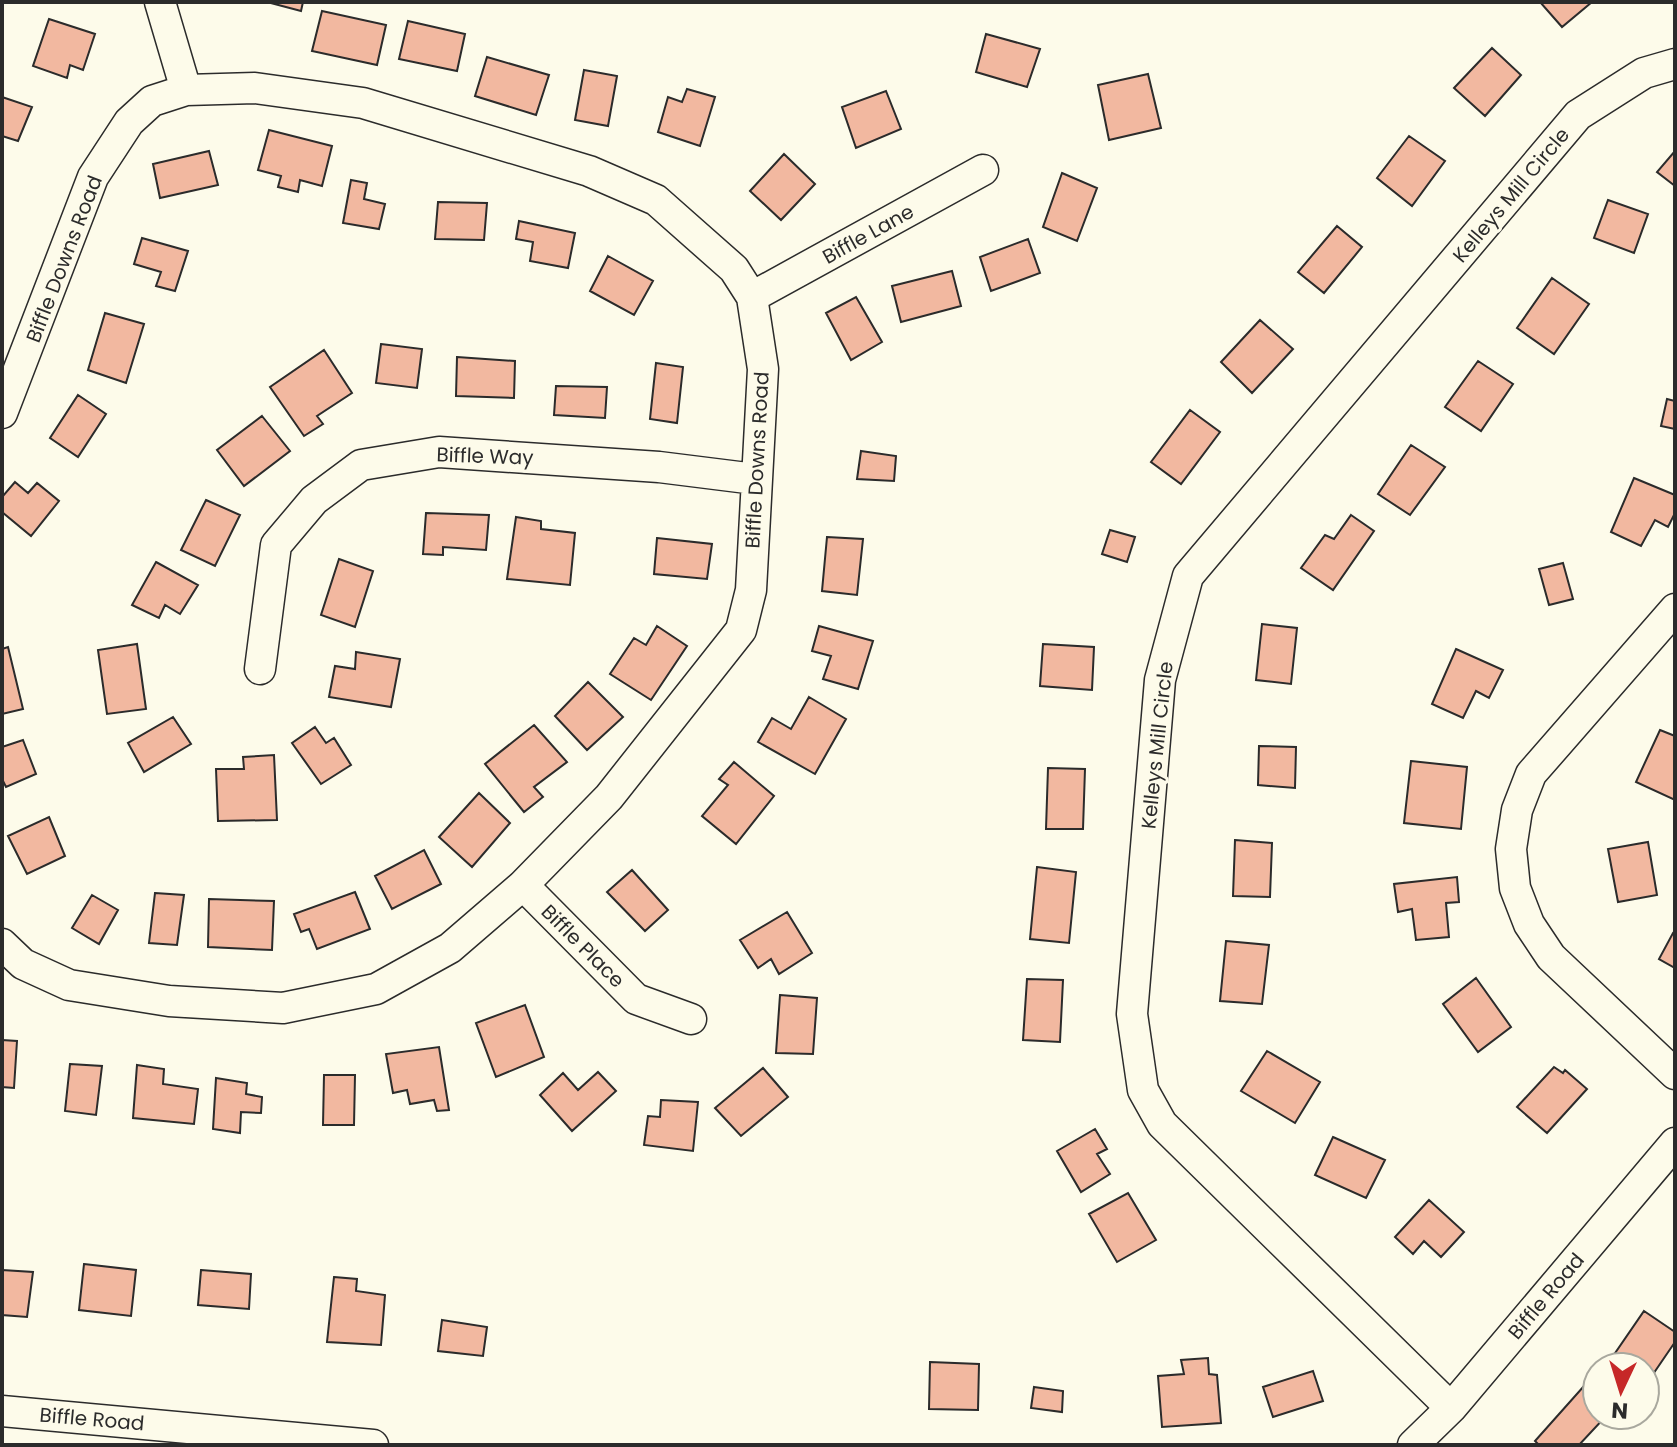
<svg xmlns="http://www.w3.org/2000/svg" width="1677" height="1447" font-family="Poppins,sans-serif">
	<style>
		.building { fill: #f2b8a0; stroke: #2b2b2b; stroke-width: 2 }
		.lines { fill: none; stroke-linecap: round; stroke-linejoin: round }
		.minor-casing { stroke: #2b2b2b; stroke-width: 33 }
		.minor { stroke: #fdfbea; stroke-width: 30 }
		.labels { text-anchor: middle; stroke-width: 6; stroke-linejoin: round; paint-order: stroke }
		.street-label { font-size: 20px; fill: #2b2b2b; stroke: #fdfbea }
	</style>
	<rect width="100%" height="100%" fill="#fdfbea"/>
	<path class="building" d="M267,2H303L301,11Z
		M1540,2H1592L1562,27Z
		M322,11L386,25L377,65L312,51Z
		M49,19L95,34L83,70L70,65L67,78L33,66Z
		M408,21L465,34L457,71L399,59Z
		M986,34L1040,49L1027,87L976,72Z
		M1492,48L1521,75L1485,116L1454,88Z
		M487,57L549,75L536,115L475,96Z
		M584,70L617,76L608,126L575,120Z
		M1148,74L1161,128L1109,140L1098,85Z
		M687,89L715,97L700,146L658,132L668,97L682,102Z
		M886,91L901,129L856,148L842,107Z
		M2,97L32,107L18,141L2,136Z
		M269,130L332,146L322,186L300,180L298,192L278,187L281,176L258,170Z
		M1409,136L1445,161L1412,206L1377,178Z
		M209,151L218,185L160,198L153,164Z
		M1675,151V186L1657,172Z
		M784,154L815,184L781,220L750,191Z
		M1062,173L1097,188L1077,241L1043,227Z
		M351,180L367,183L364,199L385,204L379,229L343,223Z
		M1608,200L1648,214L1634,253L1594,238Z
		M438,202L487,203L484,240L435,239Z
		M519,221L575,233L568,268L530,261L533,242L516,239Z
		M1337,226L1362,247L1324,293L1298,272Z
		M142,238L188,251L175,291L156,286L161,272L134,264Z
		M1028,239L1040,273L991,291L980,257Z
		M608,256L653,281L634,315L590,291Z
		M952,271L961,306L901,322L892,286Z
		M1552,278L1589,304L1554,354L1517,328Z
		M856,297L882,342L851,360L826,313Z
		M105,313L144,324L126,383L88,370Z
		M1260,320L1293,349L1252,393L1221,362Z
		M381,344L422,349L417,388L376,383Z
		M324,350L352,393L317,416L323,424L304,436L270,387Z
		M457,357L515,361L514,398L456,396Z
		M1478,361L1513,384L1481,431L1445,407Z
		M656,363L683,367L677,423L650,419Z
		M556,386L607,387L605,418L554,415Z
		M78,395L106,414L78,457L50,438Z
		M1667,399L1675,401V429L1661,426Z
		M1190,410L1220,432L1181,484L1151,462Z
		M262,416L290,451L244,486L217,450Z
		M1411,445L1445,467L1410,515L1378,494Z
		M861,451L896,456L894,481L857,479Z
		M1634,478L1675,495V513L1668,527L1655,520L1641,546L1611,532Z
		M15,482L28,493L37,483L59,501L31,536L2,512V497Z
		M206,500L240,515L215,566L181,550Z
		M426,513L489,515L486,550L443,547V555L423,554Z
		M1351,515L1374,531L1333,590L1301,568L1325,535L1334,539Z
		M516,517L541,521V529L575,533L570,585L507,579Z
		M1110,530L1135,537L1127,562L1102,554Z
		M827,537L863,539L857,595L822,591Z
		M657,538L712,544L707,579L654,574Z
		M339,559L373,571L355,627L321,615Z
		M156,562L198,585L180,614L165,605L159,618L132,605Z
		M1563,563L1573,599L1549,605L1539,569Z
		M1262,624L1297,628L1291,684L1256,680Z
		M657,626L687,646L651,700L610,674L634,638L646,645Z
		M819,626L873,641L858,689L823,679L831,656L812,651Z
		M137,644L146,709L107,714L98,650Z
		M1043,644L1094,647L1092,690L1040,686Z
		M8,647L23,709L2,714V649Z
		M1456,649L1503,670L1489,698L1476,691L1463,718L1432,704Z
		M356,652L400,659L391,707L329,697L335,666L355,669Z
		M588,682L623,717L587,750L555,716Z
		M809,697L846,719L815,774L758,742L772,718L791,729Z
		M173,717L191,744L144,772L128,743Z
		M534,725L567,762L534,787L543,797L524,812L485,764Z
		M315,727L326,743L334,738L351,765L321,784L292,743Z
		M1660,730L1675,736V800L1636,782Z
		M23,740L36,774L6,787L2,779V747Z
		M1259,746L1296,747L1295,788L1258,785Z
		M274,755L277,820L218,821L216,769H244L243,757Z
		M1411,761L1467,767L1461,829L1404,823Z
		M734,762L774,796L736,844L702,816L728,785L719,779Z
		M1048,768L1085,769L1083,829H1046Z
		M479,793L510,823L472,867L439,837Z
		M49,817L65,856L27,874L8,836Z
		M1235,840L1272,843L1270,897L1233,896Z
		M1648,842L1657,895L1618,902L1608,849Z
		M424,850L441,884L392,909L375,876Z
		M1037,867L1076,872L1069,943L1030,939Z
		M632,870L668,910L645,931L607,892Z
		M1457,877L1459,902L1446,903L1449,937L1416,940L1412,909L1398,912L1394,884Z
		M355,892L370,929L317,949L309,929L301,932L294,914Z
		M155,893L184,895L177,945L149,943Z
		M92,895L118,910L99,944L72,928Z
		M209,899L274,901L272,950L208,947Z
		M787,912L812,953L779,974L771,959L758,968L740,940Z
		M1673,933L1675,934V968L1659,959Z
		M1226,941L1269,945L1262,1004L1220,1001Z
		M1476,978L1511,1027L1478,1052L1443,1004Z
		M1027,979L1063,980L1060,1042L1023,1040Z
		M780,995L817,998L813,1054L776,1053Z
		M525,1005L544,1057L496,1077L476,1023Z
		M2,1040L17,1041L14,1088L2,1087Z
		M439,1047L449,1110L437,1111L434,1100L410,1104L407,1090L393,1093L386,1054Z
		M1267,1051L1320,1082L1295,1123L1241,1091Z
		M70,1064L102,1066L96,1115L65,1111Z
		M137,1065L164,1069L163,1084L198,1089L194,1124L133,1118Z
		M1554,1067L1563,1073L1565,1070L1587,1089L1547,1133L1517,1107Z
		M763,1068L788,1097L741,1136L715,1108Z
		M598,1072L616,1091L572,1131L540,1095L563,1073L578,1090Z
		M324,1075H355L354,1125H323Z
		M216,1078L247,1083L246,1094L262,1097L261,1113L241,1112L240,1133L213,1129Z
		M661,1100L698,1102L693,1151L644,1145L648,1116L660,1117Z
		M1095,1129L1107,1149L1097,1154L1110,1174L1081,1192L1057,1151Z
		M1333,1137L1385,1160L1366,1198L1315,1175Z
		M1128,1193L1156,1240L1117,1262L1089,1214Z
		M1429,1200L1464,1232L1441,1257L1424,1241L1413,1254L1395,1237Z
		M84,1264L136,1270L131,1316L79,1310Z
		M2,1270L33,1272L27,1317L2,1315Z
		M201,1270L251,1274L249,1309L198,1305Z
		M334,1277L357,1279L356,1291L385,1295L381,1345L327,1342Z
		M1644,1311L1675,1332V1342L1647,1383L1645,1367H1623L1611,1359Z
		M442,1320L487,1327L483,1356L438,1351Z
		M1208,1358L1209,1374L1217,1375L1221,1423L1162,1427L1158,1376L1184,1374L1181,1360Z
		M930,1362L979,1364L978,1410L929,1409Z
		M1313,1371L1323,1401L1273,1417L1263,1387Z
		M1584,1386L1597,1399V1415H1607L1579,1445H1539L1535,1441Z
		M1034,1387L1063,1391L1062,1412L1031,1408Z"/>
	<g class="lines">
		<g class="minor-casing">
			<path id="minor" d="M160,2L186,90
				M752,297L983,170
				M2,413L93,177L129,122L152,101L186,90L255,88L363,103L589,171L656,200L734,269L752,297L763,369L751,590L741,630L609,797L523,885L450,948L376,989L283,1008L169,1001L69,985L23,964L2,944
				M1675,609L1531,774L1517,810L1511,849L1515,888L1529,924L1551,957L1675,1074
				M260,669L276,545L314,500L361,465L439,452L659,467L755,479
				M523,885L636,999L691,1019
				M1451,1408L1162,1124L1143,1090L1132,1014L1160,680L1188,576L1578,115L1644,73L1675,64
				M2,1411L373,1445
				M1413,1445L1451,1408L1675,1143"/>
		</g>
		<use href="#minor" class="minor"/>
	</g>
	<g class="labels">
		<g class="street-label">
			<text transform="translate(1511 195) rotate(-50)" y="7">Kelleys Mill Circle</text>
			<text transform="translate(868 234) rotate(-29)" y="7">Biffle Lane</text>
			<text transform="translate(64 259) rotate(-69)" y="7">Biffle Downs Road</text>
			<text transform="translate(485 456) rotate(2)" y="7">Biffle Way</text>
			<text transform="translate(757 460) rotate(-87)" y="7">Biffle Downs Road</text>
			<text transform="translate(1157 745) rotate(-84)" y="7">Kelleys Mill Circle</text>
			<text transform="translate(583 946) rotate(45)" y="7">Biffle Place</text>
			<text transform="translate(1546 1296) rotate(-50)" y="7">Biffle Road</text>
			<text transform="translate(92 1419) rotate(5)" y="7">Biffle Road</text>
		</g>
	</g>
	<rect width="1677" height="1447" fill="none" stroke="#2b2b2b" stroke-width="8"/>
	<g transform="translate(1621 1391) rotate(184)"><circle r="38" fill="#fdfbea" stroke="#a9a89e" stroke-width="2"/>
	<path d="M0-6L14 30L0 20L-14 30Z" fill="#c62828"/>
	<text y="-12" font-size="22" font-weight="bold" text-anchor="middle" fill="#2b2b2b">N</text>
	</g>
</svg>
